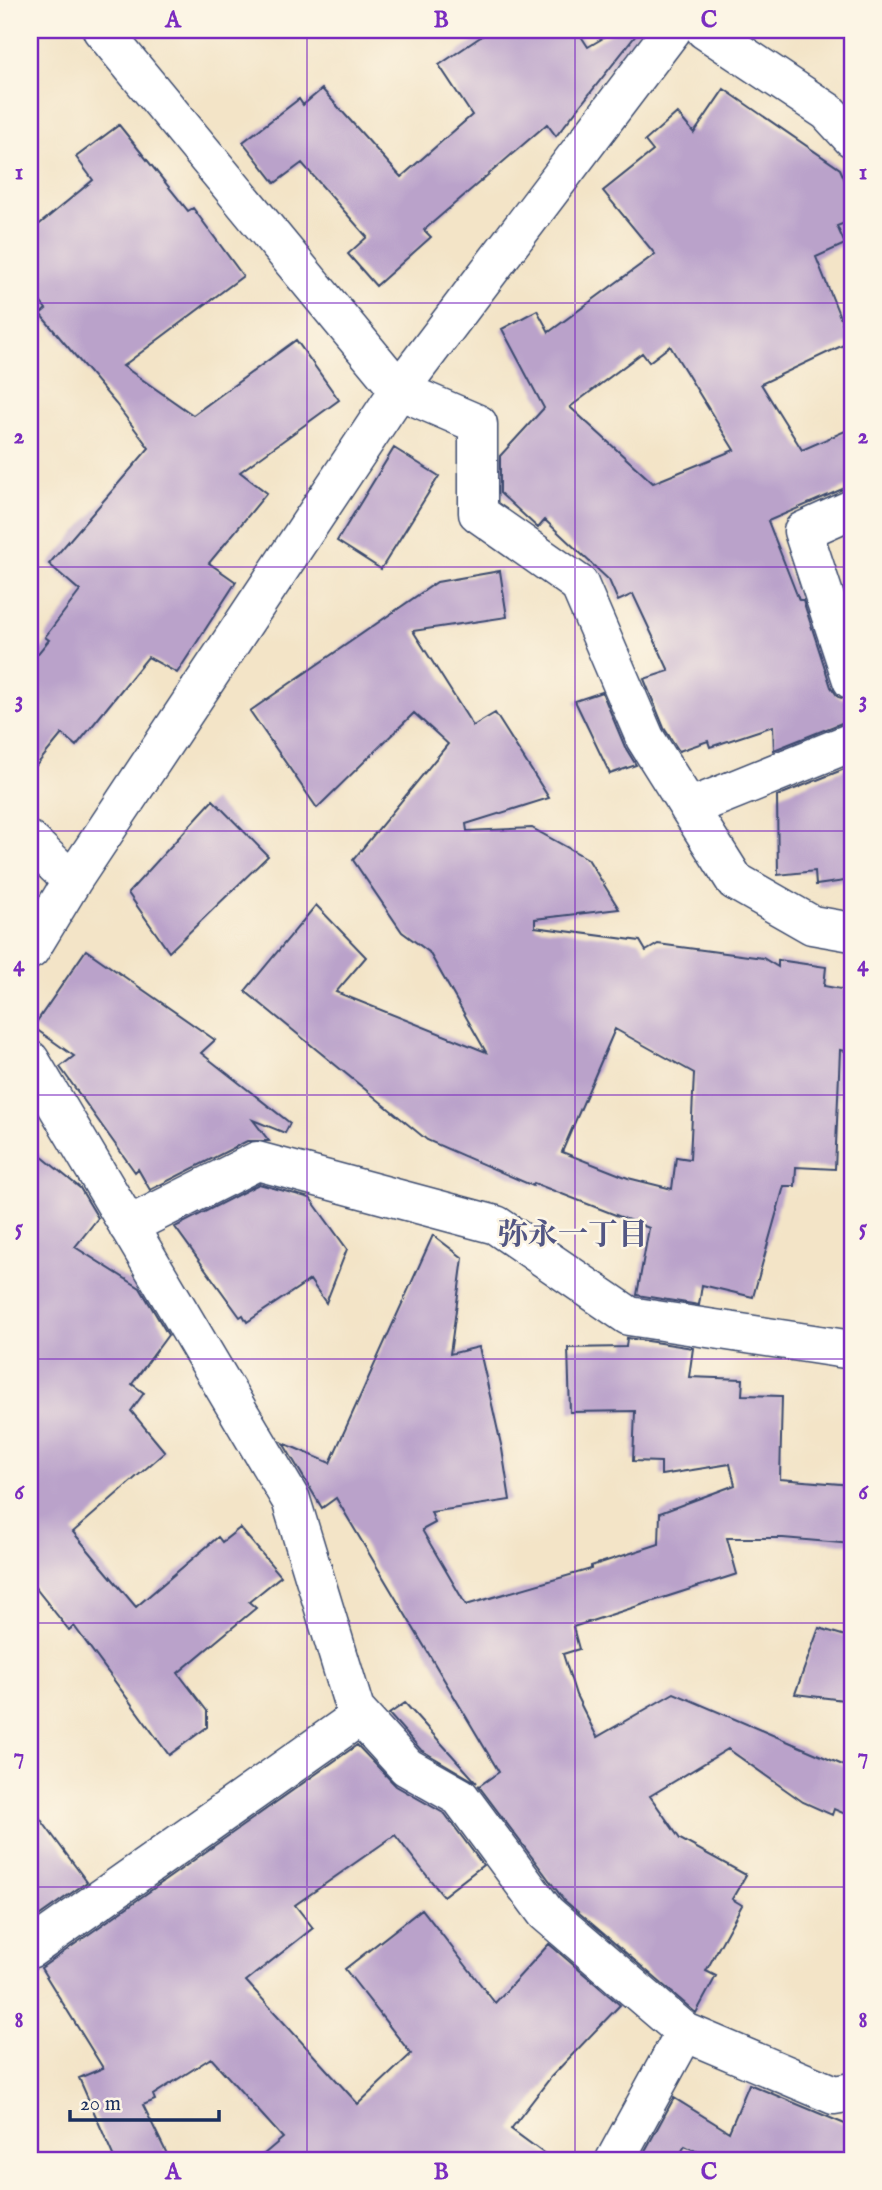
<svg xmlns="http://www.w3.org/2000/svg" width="882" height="2190" font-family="'IM FELL English','Noto Serif JP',serif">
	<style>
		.building { fill: #baa2ca; fill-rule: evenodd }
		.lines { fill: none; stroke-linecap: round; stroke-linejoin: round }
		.minor-casing { stroke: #3b4a6e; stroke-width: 41 }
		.minor { stroke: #fff; stroke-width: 38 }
		.grid { fill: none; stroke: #7b2cbf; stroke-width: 2; stroke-opacity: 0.55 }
		.labels { text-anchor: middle; stroke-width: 5; stroke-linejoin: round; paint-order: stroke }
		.neighbourhood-label { font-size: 30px; font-weight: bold; fill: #535784; stroke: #fcf5e5 }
		.neatline { fill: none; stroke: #7b2cbf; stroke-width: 2.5 }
		.grid-label { font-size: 23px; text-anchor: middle; font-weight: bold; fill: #7b2cbf }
	</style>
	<rect width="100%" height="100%" fill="#fcf5e5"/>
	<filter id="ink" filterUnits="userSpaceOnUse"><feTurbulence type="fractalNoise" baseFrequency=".0143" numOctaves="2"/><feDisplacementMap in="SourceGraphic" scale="14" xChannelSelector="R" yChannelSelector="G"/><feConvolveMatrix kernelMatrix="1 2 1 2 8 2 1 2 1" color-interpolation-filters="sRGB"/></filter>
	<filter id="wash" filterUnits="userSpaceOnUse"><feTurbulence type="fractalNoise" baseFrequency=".00686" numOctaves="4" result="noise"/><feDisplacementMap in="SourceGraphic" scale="28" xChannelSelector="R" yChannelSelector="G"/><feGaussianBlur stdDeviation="1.57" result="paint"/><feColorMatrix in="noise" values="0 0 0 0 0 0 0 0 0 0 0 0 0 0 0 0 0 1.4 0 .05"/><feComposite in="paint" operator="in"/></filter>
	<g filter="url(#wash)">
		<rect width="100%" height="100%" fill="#f3e4c7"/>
		<g id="blocks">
			<path class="building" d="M491,30H577L588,47L617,30H640L556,136L547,124L424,230L431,237L376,286L348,254L367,237L302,163L275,183L243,142L299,99L303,105L322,89L401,177L472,115L439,65Z
				M724,89L840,169L852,196V220L837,226L845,244L816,257L850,342L761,384L802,450L852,428V485L768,521L799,600H803L831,687L838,697L852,701V721L844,722L774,750L773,726L710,747L708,741L679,751L664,728L644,679L669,671L633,594L618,601L609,580L545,520L538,528L500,493V456L544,408L502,329L537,310L549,332L655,254L603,191L653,151L645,141L677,113L694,133ZM670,346L734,450L653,483L570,407L642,353L649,362Z
				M119,125L188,211L193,208L243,276L123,366L193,415L296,340L339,400L240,472L267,493L209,563L236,582L177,673L148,657L76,746L62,734L30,773V663L49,640L45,637L80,591L49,564L149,448L116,404L40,314L46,309L30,289V232L93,180L76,157Z
				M394,448L439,476L381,569L337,541Z
				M500,571L507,617L413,631L473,726L495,713L549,798L466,824L467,831L532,828L588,859L619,909L535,919V927L640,941L646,951L658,944L763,958L778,967V960L826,967L824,986L852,991V1052L840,1050L835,1169L796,1167L795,1186H784L753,1297L702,1285L699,1305L637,1295L649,1228L534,1183L533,1186L427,1140L245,991L316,905L366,957L336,992L486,1052L429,952L402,932L353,860L448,744L414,713L317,808L250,711L437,582ZM615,1029L694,1073L690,1159L676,1157L672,1189L628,1178L562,1152Z
				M602,692L625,747L636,765L610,774L575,701Z
				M852,766V880L816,885L815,871L778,875L777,796Z
				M213,800L268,856L169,952L128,893Z
				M86,950L215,1040L201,1053L290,1123L285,1133L253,1120L269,1141H247L150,1190L138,1169L135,1172L60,1067L74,1056L33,1027Z
				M30,1147L80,1188L98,1218L75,1247L140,1288L168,1335L132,1384L144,1393L131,1411L165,1452L73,1532L136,1607L218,1537L222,1542L240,1528L281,1576L249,1602L256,1608L178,1673L207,1711V1727L169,1755L74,1626L69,1630L30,1581Z
				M259,1184L310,1198L347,1249L326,1303L310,1280L247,1322L243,1315L240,1317L175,1227Z
				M433,1235L463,1258L450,1354L479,1347L502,1449L510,1500L431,1512L435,1523L422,1530L466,1605L591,1569V1566L659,1544L660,1513L735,1485L730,1464L661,1475V1462L633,1461L635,1411L570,1412L568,1348L626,1347L627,1338L693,1348L689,1377L743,1379L742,1395L782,1396L780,1479L852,1485V1544L783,1538H727L737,1574L573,1627L579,1649L563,1654L576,1695L597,1737L674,1693L852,1769V1817L834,1809L832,1815L803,1802L728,1749L650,1796L680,1839L746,1875L732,1899L742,1905L706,1971L716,1976L696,2013L564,1900L478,1785L479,1786L499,1772L336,1498L322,1508L283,1443L330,1463Z
				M819,1628L852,1638V1701L795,1694Z
				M405,1703L477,1783L421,1750L389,1714Z
				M357,1745L396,1786L445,1814L483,1865L443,1896L395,1835L295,1905L313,1928L246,1981L358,2104L411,2054L345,1969L422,1909L495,2003L549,1944L620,2005L551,2077L511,2129L553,2160H257L283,2138L211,2058L153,2095L155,2100L143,2105L170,2160H115L79,2078L103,2068L41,1968Z
				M30,1805L87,1882L30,1922Z
				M749,2084L852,2127V2160H716L685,2146L676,2160H640L674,2098L729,2132Z"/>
		</g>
	</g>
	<g filter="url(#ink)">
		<use href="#blocks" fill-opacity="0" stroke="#3b4a6e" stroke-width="2"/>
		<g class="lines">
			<g class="minor-casing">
				<path id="minor" d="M102,30L399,390L478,424V513L579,584L645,738L735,881L812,925L852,932
					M705,30L828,112L852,138
					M852,509L803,531L852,680
					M689,808L852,742
					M30,841L72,881
					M30,950L72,881L399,390L672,30
					M30,1060L291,1500L355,1710L407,1767L460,1797L546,1913L685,2032L834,2095L852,2092
					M128,1226L257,1161L496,1225L629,1316L852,1350
					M30,1949L360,1716
					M615,2160L685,2032"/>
			</g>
			<use href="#minor" class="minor"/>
		</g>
	</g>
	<path class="grid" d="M307,30V2160M575,30V2160M30,303H852M30,567H852M30,831H852M30,1095H852M30,1359H852M30,1623H852M30,1887H852"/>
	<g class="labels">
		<g class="neighbourhood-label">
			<text x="573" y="1244">弥永一丁目</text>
		</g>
	</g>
	<rect width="882" height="2190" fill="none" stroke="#fcf5e5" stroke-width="77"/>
	<path d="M70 2110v10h149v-10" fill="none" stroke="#1b2f5e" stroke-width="3.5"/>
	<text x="80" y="2110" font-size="21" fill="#1b2f5e" stroke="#fcf5e5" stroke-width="5" paint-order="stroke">20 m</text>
	<rect x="38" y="38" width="806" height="2114" class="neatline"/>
	<g class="grid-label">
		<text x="173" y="27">A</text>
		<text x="441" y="27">B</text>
		<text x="709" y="27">C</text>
		<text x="19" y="179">1</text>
		<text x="863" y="179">1</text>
		<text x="19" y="443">2</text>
		<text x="863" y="443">2</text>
		<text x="19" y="707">3</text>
		<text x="863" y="707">3</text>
		<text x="19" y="971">4</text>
		<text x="863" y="971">4</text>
		<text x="19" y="1235">5</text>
		<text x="863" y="1235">5</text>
		<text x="19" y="1499">6</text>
		<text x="863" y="1499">6</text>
		<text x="19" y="1763">7</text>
		<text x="863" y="1763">7</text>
		<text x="19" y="2027">8</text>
		<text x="863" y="2027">8</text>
		<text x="173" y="2179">A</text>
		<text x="441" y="2179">B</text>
		<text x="709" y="2179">C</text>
	</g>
</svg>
